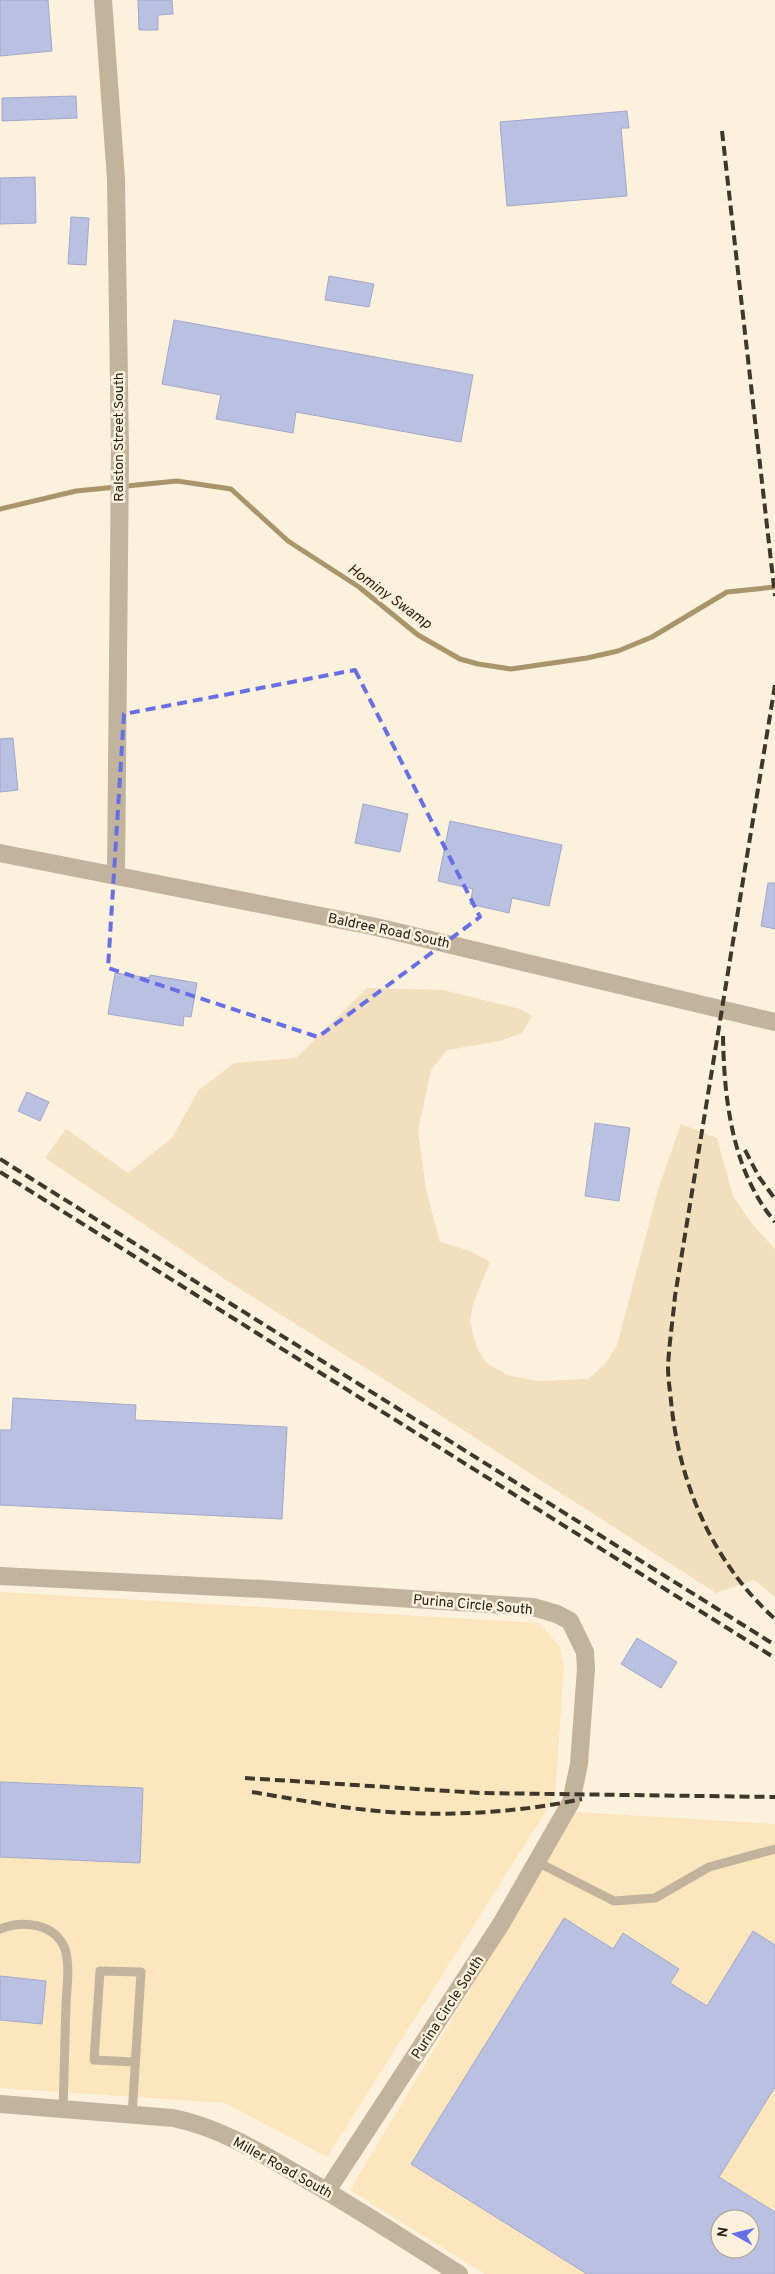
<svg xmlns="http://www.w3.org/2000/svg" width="775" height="2274" font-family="Overpass,sans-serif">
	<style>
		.built { fill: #fce6be; fill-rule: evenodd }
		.green { fill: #f2dfbd }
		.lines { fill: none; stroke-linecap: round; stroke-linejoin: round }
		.stream { stroke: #aa946a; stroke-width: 5 }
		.building { fill: #bac0e2; stroke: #a2a8c9; fill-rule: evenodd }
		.lane { stroke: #c1b39c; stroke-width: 9 }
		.street { stroke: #c1b39c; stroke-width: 18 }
		.rail { stroke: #3e382a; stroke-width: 4; stroke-dasharray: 10 5; stroke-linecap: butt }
		.marked { fill: none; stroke: #666fe8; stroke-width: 4; stroke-dasharray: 10 6; stroke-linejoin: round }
		.labels { text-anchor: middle; stroke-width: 5; stroke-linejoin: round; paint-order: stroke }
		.street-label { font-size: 14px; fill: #262013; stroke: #fcf1dd }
		.water-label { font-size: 15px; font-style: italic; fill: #35280f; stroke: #fcf1dd }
	</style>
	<rect width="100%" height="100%" fill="#fcf1dd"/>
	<path class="built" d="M0,1592L539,1623L560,1647L564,1666L555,1797L327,2157L225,2103L0,2088Z
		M576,1812L775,1824V2274H485L350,2190ZM720,2219H750V2249H720Z"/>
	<path class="green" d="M367,988L443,990L520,1009L532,1016L522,1033L500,1041L447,1050L431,1070L418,1131L426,1189L440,1242L470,1251L490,1262L473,1304L470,1321L476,1346L486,1363L510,1376L539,1381L588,1379L605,1364L617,1345L658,1190L681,1124L717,1138L733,1196L752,1224L775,1249V1597L754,1580L716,1593L415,1399L232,1284L45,1158L66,1129L128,1173L172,1138L198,1091L234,1063L296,1058Z"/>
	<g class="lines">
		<path class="stream" d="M0,509L76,491L177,481L231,489L288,541L359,587L418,635L460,659L478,664L511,669L587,658L618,651L652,637L727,592L775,587"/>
	</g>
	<path class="building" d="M0,0H48L52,51L0,56Z
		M138,0H172L173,14L158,15V30H139Z
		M76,96L77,118L2,121V98Z
		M627,111L629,128H621L627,196L507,206L500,122Z
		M35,177L36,223L0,224V178Z
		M71,217L89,218L86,265L68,264Z
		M329,276L374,284L369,307L325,300Z
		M174,320L473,375L461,442L296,412L293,433L216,419L221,395L162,384Z
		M13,738L18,790L0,792V739Z
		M363,804L408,814L400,852L355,843Z
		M450,821L562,845L549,906L512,898L509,913L470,904L473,889L438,881Z
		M768,883H775V929L761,926Z
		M115,973L149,978L150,975L197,983L191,1017L184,1016L183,1026L108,1014Z
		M27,1092L49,1102L40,1121L18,1111Z
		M595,1123L630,1128L619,1201L585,1196Z
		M13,1398L136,1405L135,1420L287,1427L282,1519L0,1505V1430H11Z
		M637,1638L677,1662L661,1688L621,1664Z
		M0,1782L143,1788L140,1863L0,1857Z
		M564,1918L613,1949L623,1933L679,1969L670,1983L707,2006L753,1931L775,1945V2087L719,2177L775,2212V2274H587L411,2164ZM720,2219H750V2249H720Z
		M0,1976L46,1981L42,2024L0,2020Z"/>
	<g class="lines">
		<path class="lane" d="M537,1862L614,1901L655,1898L709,1867L775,1849
			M0,1929C23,1920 55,1923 65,1949C70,1965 67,1987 66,2003C65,2038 64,2074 63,2110
			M132,2116L141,1972L100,1971L94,2060L135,2062"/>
		<path class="street" d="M103,0L116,179L120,454L116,875
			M0,853L372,926L775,1022
			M0,1576L263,1589L533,1607L557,1614L570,1621L585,1652L586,1669L579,1764L571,1802L501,1924L327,2191
			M0,2104L173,2118C218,2127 258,2151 297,2174C352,2205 405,2240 459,2274"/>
		<path class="rail" d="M722,131L775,596
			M775,685L675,1296C673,1319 669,1344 668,1367C668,1379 670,1390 671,1401C679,1484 713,1563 775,1619
			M723,1036C724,1099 732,1171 775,1222
			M745,1150L759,1177L775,1199
			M0,1159L775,1645
			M0,1172L775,1658
			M245,1778L480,1793L775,1797
			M252,1792C294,1799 335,1807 377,1811C442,1817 518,1813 582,1799"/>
	</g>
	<path class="marked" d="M355,670L480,917L318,1037L108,968L124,714Z"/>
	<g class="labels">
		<g class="street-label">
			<text transform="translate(118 437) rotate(-90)" y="5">Ralston Street South</text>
			<text transform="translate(389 930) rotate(12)" y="5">Baldree Road South</text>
			<text transform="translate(473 1604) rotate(5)" y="5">Purina Circle South</text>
			<text transform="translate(447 2007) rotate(-57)" y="5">Purina Circle South</text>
			<text transform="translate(283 2167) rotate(29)" y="5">Miller Road South</text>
		</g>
		<g class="water-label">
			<text transform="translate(390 596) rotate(36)" y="5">Hominy Swamp</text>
		</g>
	</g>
	<g transform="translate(735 2234) rotate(278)"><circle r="24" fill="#fcf1dd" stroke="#a69d8c"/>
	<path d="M0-4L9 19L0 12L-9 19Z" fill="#666fe8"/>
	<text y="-8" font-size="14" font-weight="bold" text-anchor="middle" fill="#262013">N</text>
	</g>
</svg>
